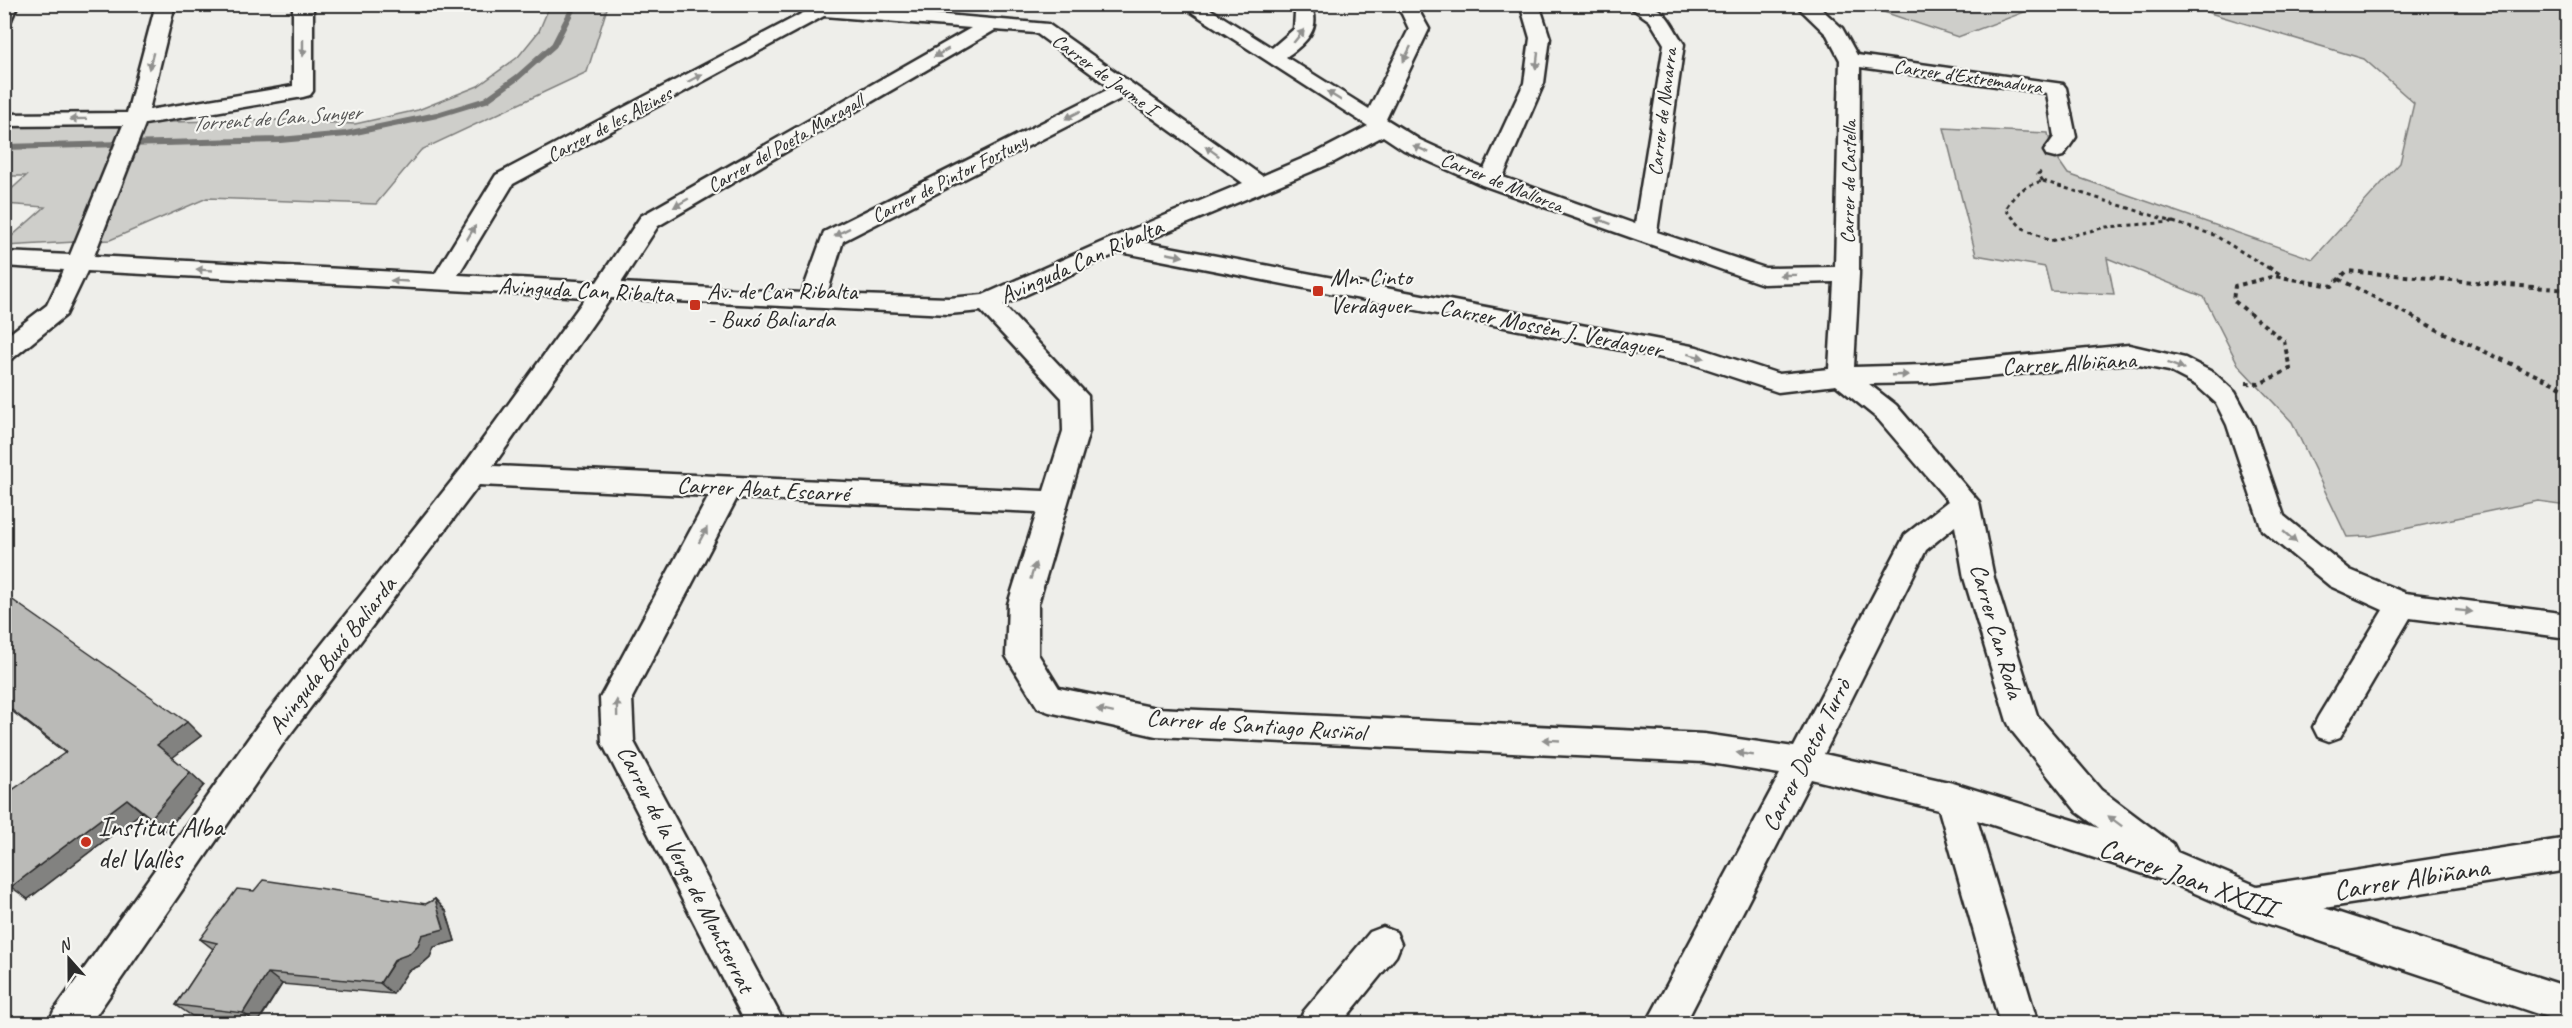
<svg xmlns="http://www.w3.org/2000/svg" width="2572" height="1028" font-family="Caveat,sans-serif">
	<style>
		.green { fill: #cececa; stroke: #7c7c7a; stroke-width: 1.5 }
		.lines { fill: none; stroke-linecap: round; stroke-linejoin: round }
		.stream { stroke: #757573; stroke-width: 6 }
		.minor-casing { stroke: #2b2b2b; stroke-width: 5 }
		.path-far1 { stroke: #2b2b2b; stroke-width: 3; stroke-dasharray: 4 4; stroke-linecap: butt }
		.path { stroke: #2b2b2b; stroke-width: 4; stroke-dasharray: 4.5 4.5; stroke-linecap: butt }
		.minor { fill: #f6f6f2; fill-rule: evenodd }
		.wall { fill: #a0a09d; stroke: #2b2b2b; stroke-width: 1.5 }
		.shaded-wall { fill: #828280; stroke: #2b2b2b; stroke-width: 1.5 }
		.building { fill: #babab7; stroke: #2b2b2b; stroke-width: 1.5 }
		.oneway { fill: #90908e }
		.poi-dot { fill: #c8321e; stroke: #f6f6f2; stroke-width: 2 }
		.labels { text-anchor: middle; stroke-width: 4.5; stroke-linejoin: round; paint-order: stroke }
		.far-street-label { font-size: 20px; fill: #2b2b2b; stroke: #f6f6f2 }
		.far-water-label { font-size: 22px; font-style: italic; fill: #565655; stroke: #f6f6f2 }
		.street-label { font-size: 24px; fill: #2b2b2b; stroke: #f6f6f2 }
		.poi-label { font-size: 24px; fill: #2b2b2b; stroke: #f6f6f2; text-anchor: start }
		.near-poi-label { font-size: 28px; fill: #2b2b2b; stroke: #f6f6f2; text-anchor: start }
		.near-street-label { font-size: 28px; fill: #2b2b2b; stroke: #f6f6f2 }
	</style>
	<rect width="100%" height="100%" fill="#eeeeea"/>
	<filter id="ink" filterUnits="userSpaceOnUse"><feTurbulence type="fractalNoise" baseFrequency=".0167" numOctaves="2"/><feDisplacementMap in="SourceGraphic" scale="12" xChannelSelector="R" yChannelSelector="G"/><feConvolveMatrix kernelMatrix="1 2 1 2 8 2 1 2 1" color-interpolation-filters="sRGB"/></filter>
	<g filter="url(#ink)">
		<path class="green" d="M550,5H608L587,72L421,150L376,204L207,198L110,240L5,246L4,243L45,207L5,204V195L26,176H5V125L283,120L355,124L418,110L478,86L518,57L539,31Z
			M1863,5H2052H2043L1958,37Z
			M2183,5H2567V505L2538,501L2371,536L2347,537L2292,422L2239,366L2204,297L2107,258L2114,294L2051,291L2045,267L1976,255L1944,128L2048,133L2052,151L2068,174L2313,259L2400,163L2414,103L2364,59Z"/>
		<g class="lines">
			<path class="stream" d="M4,147L280,140L346,134L437,115L486,100L518,77L554,45L575,4"/>
			<g class="minor-casing">
				<path id="minor" d="M4,4H18L11,20L4,22Z
					M156,4H175L149,110L293,86V4H313V91L310,95L303,97L145,124L94,256L435,274L496,175L820,4L1048,24L1262,176L1318,152L1368,126L1179,4H1202L1272,48L1294,29L1295,13L1291,4H1310C1323,28 1305,44 1286,57L1369,109L1409,29L1402,14L1394,4H1415L1429,29L1386,119L1420,140L1484,169L1524,83L1530,38L1520,4H1539L1550,38L1544,83L1503,177L1635,224L1664,44L1650,21L1626,4C1666,4 1664,13 1684,44L1657,232L1765,268L1835,267L1840,60L1827,35L1795,4H1816L1842,28L1857,55L2063,84L2066,88L2076,137L2063,156L2055,158L2047,156L2044,151L2054,137L2047,93L1860,67L1859,274L1854,367L1925,365L2129,345L2185,358L2214,373L2235,392L2253,425L2284,516L2350,570L2405,593L2568,614V638L2410,618L2340,737L2329,741L2318,737L2313,727L2318,717L2383,610L2330,586L2262,530L2227,425L2216,403L2196,385L2169,371L2129,363L1925,383L1869,384L1896,405L1979,502L1994,578L2037,715L2101,790L2173,844L2177,852L2257,886L2568,838V870L2324,908L2568,987V1024L2254,919L2172,883L1977,820L2038,1024H2000L1939,810L1811,779L1685,1024H1646L1780,774L1704,762L1156,736L1049,712L1038,708L1006,656L1008,604L1037,512L737,498L632,698L634,742L785,1024H746L602,743L600,698L709,496L479,485L282,745L90,1024H48L54,1011L258,725L462,468L586,297L87,271L66,315L13,358L4,360V338L47,305L64,270L4,266V252L70,255L123,125L4,126V114L127,113ZM824,16L971,28L641,216L597,282L458,275L513,184ZM995,30L1036,33L1111,88L824,232L802,293L621,283L658,226ZM1124,97L1243,183L1109,239L983,295L949,298L827,294L843,241ZM1383,136L1404,150L1482,185L1754,281L1763,284L1834,282L1829,369L1779,374L1697,347L1143,242L1334,162ZM1120,252L1693,364L1778,392L1836,385L1878,419L1948,501L1905,535L1794,747L1704,734L1156,708L1059,688L1038,654V604L1089,431L1088,396L1003,305ZM611,298L949,314L981,311L1062,398L1063,431L1044,491L493,466ZM1955,526L1964,578L2007,721L2012,731L2077,812L2099,828L1953,783L1824,754L1926,550Z
					M1383,927L1396,932L1401,944L1396,956L1341,1024H1298L1304,1011L1370,932Z"/>
			</g>
			<path class="path-far1" d="M2043,181L2038,174L2044,170
				M2043,181L2173,222L2106,227L2050,241L2021,227L2005,209C2015,193 2025,185 2043,181Z
				M2173,222L2214,235L2270,269"/>
			<path class="path" d="M2268,267L2281,275
				M2339,279L2438,330L2568,390
				M2246,383L2259,384L2290,369L2284,341L2233,300L2235,286L2275,276L2332,286L2347,271L2568,290"/>
			<use href="#minor" class="minor"/>
		</g>
		<path class="wall" d="M4,594L201,736L172,757L204,785L166,831L142,812L28,899L65,753L4,705Z
			M254,891L426,904L435,899L446,911L455,941L434,947L430,957L421,965L408,971L393,994L282,984L258,1023L192,1016L176,1005L213,949L200,939Z"/>
		<path class="shaded-wall" d="M187,722L201,736L172,758L157,745Z
			M190,772L204,785L166,831L151,818Z
			M127,799L142,812L28,899L11,887Z
			M435,899L446,911L455,941L434,947L430,957L421,965L408,971L393,994L380,983Z
			M268,973L282,984L257,1023L243,1013Z"/>
		<path class="building" d="M4,594L187,722L157,745L190,772L151,818L127,799L11,887L4,881V796L66,752L4,704Z
			M263,880L426,904L435,899L444,929L422,935L418,945L409,954L395,959L380,983L268,973L243,1013L176,1005L217,943L200,939L237,889L254,891Z"/>
		<defs><path id="oneway-solid" d="M-6-.8H1V-3.2L6.5 0L1 3.2V.8H-6Z" transform="scale(1.5)"/></defs>
		<g class="oneway">
			<use href="#oneway-solid" transform="translate(1299 36) rotate(-51)"/>
			<use href="#oneway-solid" transform="translate(303 48) rotate(90)"/>
			<use href="#oneway-solid" transform="translate(941 53) rotate(150)"/>
			<use href="#oneway-solid" transform="translate(1407 54) rotate(116)"/>
			<use href="#oneway-solid" transform="translate(151 61) rotate(105)"/>
			<use href="#oneway-solid" transform="translate(1537 61) rotate(97)"/>
			<use href="#oneway-solid" transform="translate(695 78) rotate(-28)"/>
			<use href="#oneway-solid" transform="translate(1334 96) rotate(-148)"/>
			<use href="#oneway-solid" transform="translate(1073 115) rotate(153)"/>
			<use href="#oneway-solid" transform="translate(78 119) rotate(179)"/>
			<use href="#oneway-solid" transform="translate(1421 149) rotate(-156)"/>
			<use href="#oneway-solid" transform="translate(1212 151) rotate(-144)"/>
			<use href="#oneway-solid" transform="translate(681 203) rotate(150)"/>
			<use href="#oneway-solid" transform="translate(1603 221) rotate(-160)"/>
			<use href="#oneway-solid" transform="translate(842 232) rotate(153)"/>
			<use href="#oneway-solid" transform="translate(471 233) rotate(-59)"/>
			<use href="#oneway-solid" transform="translate(1175 255) rotate(11)"/>
			<use href="#oneway-solid" transform="translate(204 270) rotate(-177)"/>
			<use href="#oneway-solid" transform="translate(1788 275) rotate(179)"/>
			<use href="#oneway-solid" transform="translate(399 281) rotate(-177)"/>
			<use href="#oneway-solid" transform="translate(1696 356) rotate(14)"/>
			<use href="#oneway-solid" transform="translate(2176 366) rotate(20)"/>
			<use href="#oneway-solid" transform="translate(1900 375) rotate(-2)"/>
			<use href="#oneway-solid" transform="translate(703 535) rotate(-62)"/>
			<use href="#oneway-solid" transform="translate(2290 537) rotate(40)"/>
			<use href="#oneway-solid" transform="translate(1033 571) rotate(-73)"/>
			<use href="#oneway-solid" transform="translate(2464 611) rotate(6)"/>
			<use href="#oneway-solid" transform="translate(617 708) rotate(-91)"/>
			<use href="#oneway-solid" transform="translate(1105 711) rotate(-168)"/>
			<use href="#oneway-solid" transform="translate(1551 740) rotate(-177)"/>
			<use href="#oneway-solid" transform="translate(1745 754) rotate(-171)"/>
			<use href="#oneway-solid" transform="translate(2115 821) rotate(-143)"/>
		</g>
	</g>
	<g class="poi-dot">
		<rect x="1312" y="285" width="12" height="12" rx="3"/>
		<rect x="689" y="299" width="12" height="12" rx="3"/>
		<circle cx="86" cy="842" r="6"/>
	</g>
	<g class="labels">
		<g class="far-street-label">
			<text transform="translate(1105 74) rotate(36)" y="7">Carrer de Jaume I</text>
			<text transform="translate(1968 76) rotate(8)" y="7">Carrer d'Extremadura</text>
			<text transform="translate(1662 112) rotate(-83)" y="7">Carrer de Navarra</text>
			<text transform="translate(609 124) rotate(-28)" y="7">Carrer de les Alzines</text>
			<text transform="translate(785 143) rotate(-30)" y="7">Carrer del Poeta Maragall</text>
			<text transform="translate(949 178) rotate(-27)" y="7">Carrer de Pintor Fortuny</text>
			<text transform="translate(1502 182) rotate(22)" y="7">Carrer de Mallorca</text>
			<text transform="translate(1848 182) rotate(-89)" y="7">Carrer de Castella</text>
		</g>
		<g class="far-water-label">
			<text transform="translate(276 117) rotate(-4)" y="8">Torrent de Can Sunyer</text>
		</g>
		<g class="street-label">
			<text transform="translate(1081 261) rotate(-24)" y="8">Avinguda Can Ribalta</text>
			<text transform="translate(586 290) rotate(3)" y="8">Avinguda Can Ribalta</text>
			<text transform="translate(1551 328) rotate(11)" y="8">Carrer Mossèn J. Verdaguer</text>
			<text transform="translate(2069 363) rotate(-3)" y="8">Carrer Albiñana</text>
			<text transform="translate(763 489) rotate(3)" y="8">Carrer Abat Escarré</text>
			<text transform="translate(1997 631) rotate(74)" y="8">Carrer Can Roda</text>
			<text transform="translate(332 655) rotate(-52)" y="8">Avinguda Buxó Baliarda</text>
			<text transform="translate(1256 725) rotate(4)" y="8">Carrer de Santiago Rusiñol</text>
			<text transform="translate(1806 755) rotate(-63)" y="8">Carrer Doctor Turrò</text>
			<text transform="translate(686 869) rotate(63)" y="8">Carrer de la Verge de Montserrat</text>
		</g>
		<g class="poi-label">
			<text x="1330" y="285">Mn. Cinto<tspan x="1330" dy="28">Verdaguer</tspan></text>
			<text x="707" y="299">Av. de Can Ribalta<tspan x="707" dy="28">- Buxó Baliarda</tspan></text>
		</g>
		<g class="near-poi-label">
			<text x="98" y="836">Institut Alba<tspan x="98" dy="32">del Vallès</tspan></text>
		</g>
		<g class="near-street-label">
			<text transform="translate(2188 877) rotate(20)" y="10">Carrer Joan XXIII</text>
			<text transform="translate(2411 878) rotate(-9)" y="10">Carrer Albiñana</text>
		</g>
	</g>
	<rect width="2572" height="1028" fill="none" stroke="#f6f6f2" stroke-width="24"/>
	<rect x="12" y="12" width="2548" height="1004" fill="none" stroke="#2b2b2b" stroke-width="2" filter="url(#ink)"/>
	<g transform="translate(69 959) rotate(339)" stroke="#f6f6f2" stroke-width="4.5" paint-order="stroke">
	<path d="M0-4.5L10 22L0 15L-10 22Z" fill="#2b2b2b"/>
	<text y="-9" font-size="16" font-weight="bold" text-anchor="middle" fill="#2b2b2b">N</text>
	</g>
</svg>
